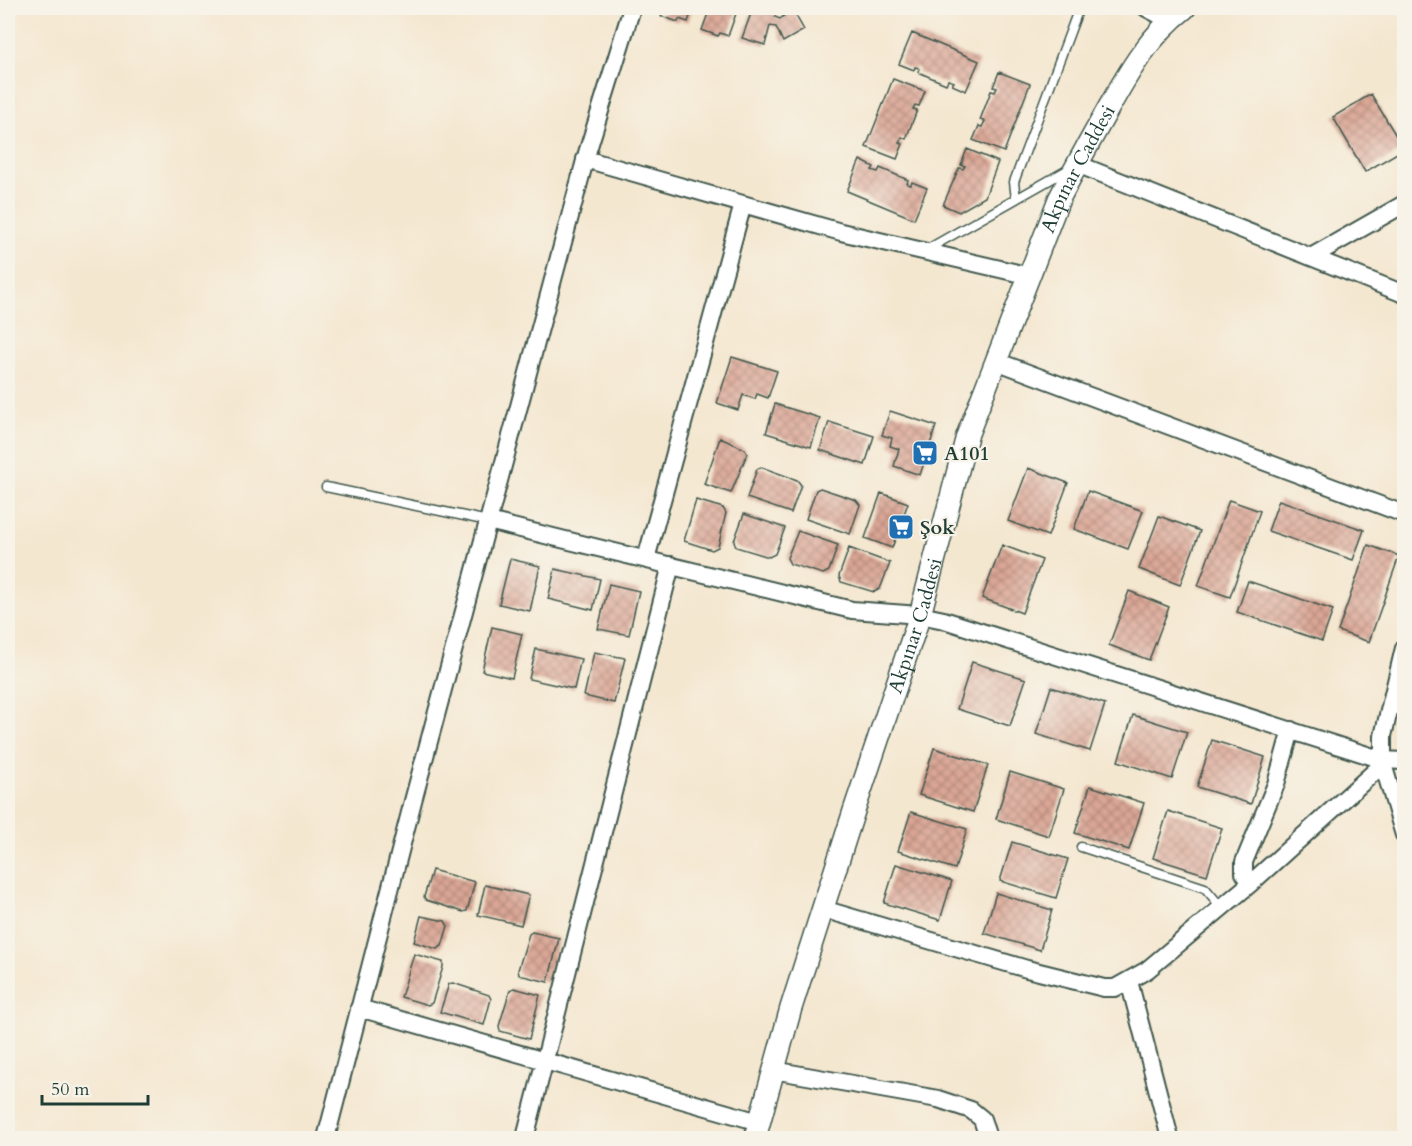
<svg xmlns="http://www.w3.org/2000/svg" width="1412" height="1146" font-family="Cardo,serif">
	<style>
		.building { fill: url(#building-cross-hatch) }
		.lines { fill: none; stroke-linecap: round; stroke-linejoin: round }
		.service-casing { stroke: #3f564b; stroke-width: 11 }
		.minor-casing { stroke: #3f564b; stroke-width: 20 }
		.tertiary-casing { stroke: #3f564b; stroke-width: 24 }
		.service { stroke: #fff; stroke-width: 8 }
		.minor { stroke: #fff; stroke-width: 16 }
		.tertiary { stroke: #fff; stroke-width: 21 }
		.labels { text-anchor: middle; stroke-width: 4.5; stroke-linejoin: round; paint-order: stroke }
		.street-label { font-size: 20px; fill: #1f3d34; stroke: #f7f3e8 }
		.poi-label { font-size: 20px; font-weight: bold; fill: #1f3d34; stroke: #f7f3e8; text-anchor: start }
	</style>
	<defs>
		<pattern id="building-cross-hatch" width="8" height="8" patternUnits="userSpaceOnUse" patternTransform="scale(1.5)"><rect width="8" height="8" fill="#dba695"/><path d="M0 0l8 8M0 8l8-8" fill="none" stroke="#b1887a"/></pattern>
	</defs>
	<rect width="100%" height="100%" fill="#f7f3e8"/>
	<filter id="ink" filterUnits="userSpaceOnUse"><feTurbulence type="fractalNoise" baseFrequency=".0167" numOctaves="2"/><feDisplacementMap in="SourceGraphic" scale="12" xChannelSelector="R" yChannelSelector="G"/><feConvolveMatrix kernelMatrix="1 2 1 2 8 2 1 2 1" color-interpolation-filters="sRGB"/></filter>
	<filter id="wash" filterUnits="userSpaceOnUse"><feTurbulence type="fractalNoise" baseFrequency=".008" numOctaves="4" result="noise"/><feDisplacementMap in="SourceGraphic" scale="24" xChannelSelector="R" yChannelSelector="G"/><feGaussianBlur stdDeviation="1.35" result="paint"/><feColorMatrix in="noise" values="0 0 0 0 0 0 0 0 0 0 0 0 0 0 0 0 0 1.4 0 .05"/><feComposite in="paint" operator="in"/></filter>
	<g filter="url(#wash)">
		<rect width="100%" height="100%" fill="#f4e7d0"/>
		<g id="blocks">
			<path class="building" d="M664,8H693L688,22L679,19L678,22L661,16Z
				M710,8H738L728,36L720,33L718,36L702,30Z
				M753,8H778L775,17L780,19L792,9L804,30L783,42L776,27L770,26L765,45L742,38Z
				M912,33L979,61L966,91L952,85L954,82L948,80L946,84L918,72L919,68L915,67L914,70L899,64Z
				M999,72L1030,84L1004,152L973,140L979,126L982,127L985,121L980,120L991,91L995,92L997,88L993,87Z
				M893,79L925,91L919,106L915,105L913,109L917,110L906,139L902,137L899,143L903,144L897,159L866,147Z
				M1371,94L1404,149L1365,172L1333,117Z
				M967,149L998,162L985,197L959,212L943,205L959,168L963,169L965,166L961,165Z
				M860,160L874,167L872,170L878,172L880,168L908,180L907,184L911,185L912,182L927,188L914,219L847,191Z
				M732,357L777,371L768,398L757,394L755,399L743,395L738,410L717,403Z
				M775,404L820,418L811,447L766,433Z
				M890,411L936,426L920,475L894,466L899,449L890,446L892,438L882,435Z
				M829,422L874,436L865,465L820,450Z
				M720,438L745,449L747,454L731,493L704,484Z
				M761,467L797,480L801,485L791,513L747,498L757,469Z
				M1028,468L1068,483L1048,536L1008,521Z
				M820,488L856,500L860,505L850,534L806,519L816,490Z
				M1088,491L1143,511L1128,549L1074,529Z
				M881,493L908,503L892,548L865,538Z
				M696,500L723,508L726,513L718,547L712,550L684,541Z
				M1229,500L1260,511L1230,597L1198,586Z
				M1279,500L1364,530L1353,560L1268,531Z
				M744,514L785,528L775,554L769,557L736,547L734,541Z
				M1159,516L1200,531L1180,585L1139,569Z
				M798,531L838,545L829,571L823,574L790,564L787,558Z
				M1002,545L1042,560L1022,613L982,598Z
				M1368,545L1399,556L1369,642L1338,631Z
				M849,548L890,563L880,589L874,592L841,582L839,576Z
				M510,559L540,566L530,611L499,604Z
				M555,569L600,579L593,610L548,599Z
				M1248,581L1333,610L1322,641L1237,612Z
				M609,584L639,591L629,635L598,629Z
				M1129,591L1169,607L1149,660L1109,645Z
				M492,627L522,634L512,678L482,671Z
				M536,649L581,659L574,689L529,679Z
				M594,652L625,658L614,703L584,696Z
				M972,662L1026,679L1010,726L957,709Z
				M1051,687L1105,704L1090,751L1036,734Z
				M1133,715L1187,732L1172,779L1118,761Z
				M1212,740L1265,757L1251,804L1197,787Z
				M934,748L988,765L973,812L919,795Z
				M1010,772L1064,789L1049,836L996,819Z
				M1090,786L1144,803L1129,850L1075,833Z
				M1168,811L1222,828L1207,875L1153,858Z
				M911,812L967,829L955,869L898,851Z
				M1012,842L1068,859L1056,898L1000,881Z
				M896,864L952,881L940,920L884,903Z
				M432,870L475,882L467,911L463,912L426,900L424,897Z
				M485,885L529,895L521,925L478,915Z
				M996,893L1052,910L1040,950L984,933Z
				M421,916L445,921L448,926L442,946L437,949L414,942Z
				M532,932L559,938L548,982L519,975L518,970L529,934Z
				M414,954L443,962V967L432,1003L428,1005L401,997Z
				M453,983L489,995L491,999L484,1025L440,1012L449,984Z
				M514,988L540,995L529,1039L500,1031L499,1026L510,990Z"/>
		</g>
	</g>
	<g filter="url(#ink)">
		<use href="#blocks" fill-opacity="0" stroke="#3f564b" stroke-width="1.5"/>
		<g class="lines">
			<g class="service-casing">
				<path id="service" d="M1016,199L1014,182L1079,8
					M926,250L1069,169
					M326,487L488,521
					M1081,847L1205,888L1222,908"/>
			</g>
			<g class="minor-casing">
				<path id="minor" d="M1146,8L1169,20
					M585,159L841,232L1030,276
					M1077,164L1404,294
					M1311,257L1404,204
					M996,361L1404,514
					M488,521L852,610L920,615L944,620L1383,760L1404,761
					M646,559L743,204
					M1404,648L1383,736V764L1404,835
					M1251,883L1244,873V862L1276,784L1291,730
					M823,909L1027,969L1104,988H1115L1147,970L1251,883L1383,764
					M1129,981L1170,1138
					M359,1008L759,1122
					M773,1070L938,1099L971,1110L982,1119L988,1138
					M326,1138L413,801L587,153L632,8
					M525,1138L671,565"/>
			</g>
			<g class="tertiary-casing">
				<g id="tertiary">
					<path id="s1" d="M755,1138L791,1008L854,811L920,615L967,436L1059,199C1075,168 1091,139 1108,109C1129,71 1150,35 1185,8"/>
				</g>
			</g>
			<use href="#service" class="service"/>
			<use href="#minor" class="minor"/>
			<use href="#tertiary" class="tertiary"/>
		</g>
	</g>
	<defs>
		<g id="supermarket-square" transform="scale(1.35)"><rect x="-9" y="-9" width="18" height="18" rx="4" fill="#1f6fb2" stroke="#f7f3e8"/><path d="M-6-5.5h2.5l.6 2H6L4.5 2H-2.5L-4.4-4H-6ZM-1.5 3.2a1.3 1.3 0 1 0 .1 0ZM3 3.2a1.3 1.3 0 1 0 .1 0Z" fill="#fff"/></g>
	</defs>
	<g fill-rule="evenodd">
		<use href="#supermarket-square" x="925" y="453"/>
		<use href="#supermarket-square" x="901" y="527"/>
	</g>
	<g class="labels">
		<g class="street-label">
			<text dy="7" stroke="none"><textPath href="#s1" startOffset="1023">Akpınar Caddesi</textPath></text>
			<text dy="7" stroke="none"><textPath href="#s1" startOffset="537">Akpınar Caddesi</textPath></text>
		</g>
		<g class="poi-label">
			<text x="944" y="460">A101</text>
			<text x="920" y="534">Şok</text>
		</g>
	</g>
	<rect width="1412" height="1146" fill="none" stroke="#f7f3e8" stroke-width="30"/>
	<path d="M42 1095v9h106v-9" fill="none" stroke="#1f3d34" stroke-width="3"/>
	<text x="51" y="1095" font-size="18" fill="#1f3d34" stroke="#f7f3e8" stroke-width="4.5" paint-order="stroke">50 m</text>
</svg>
